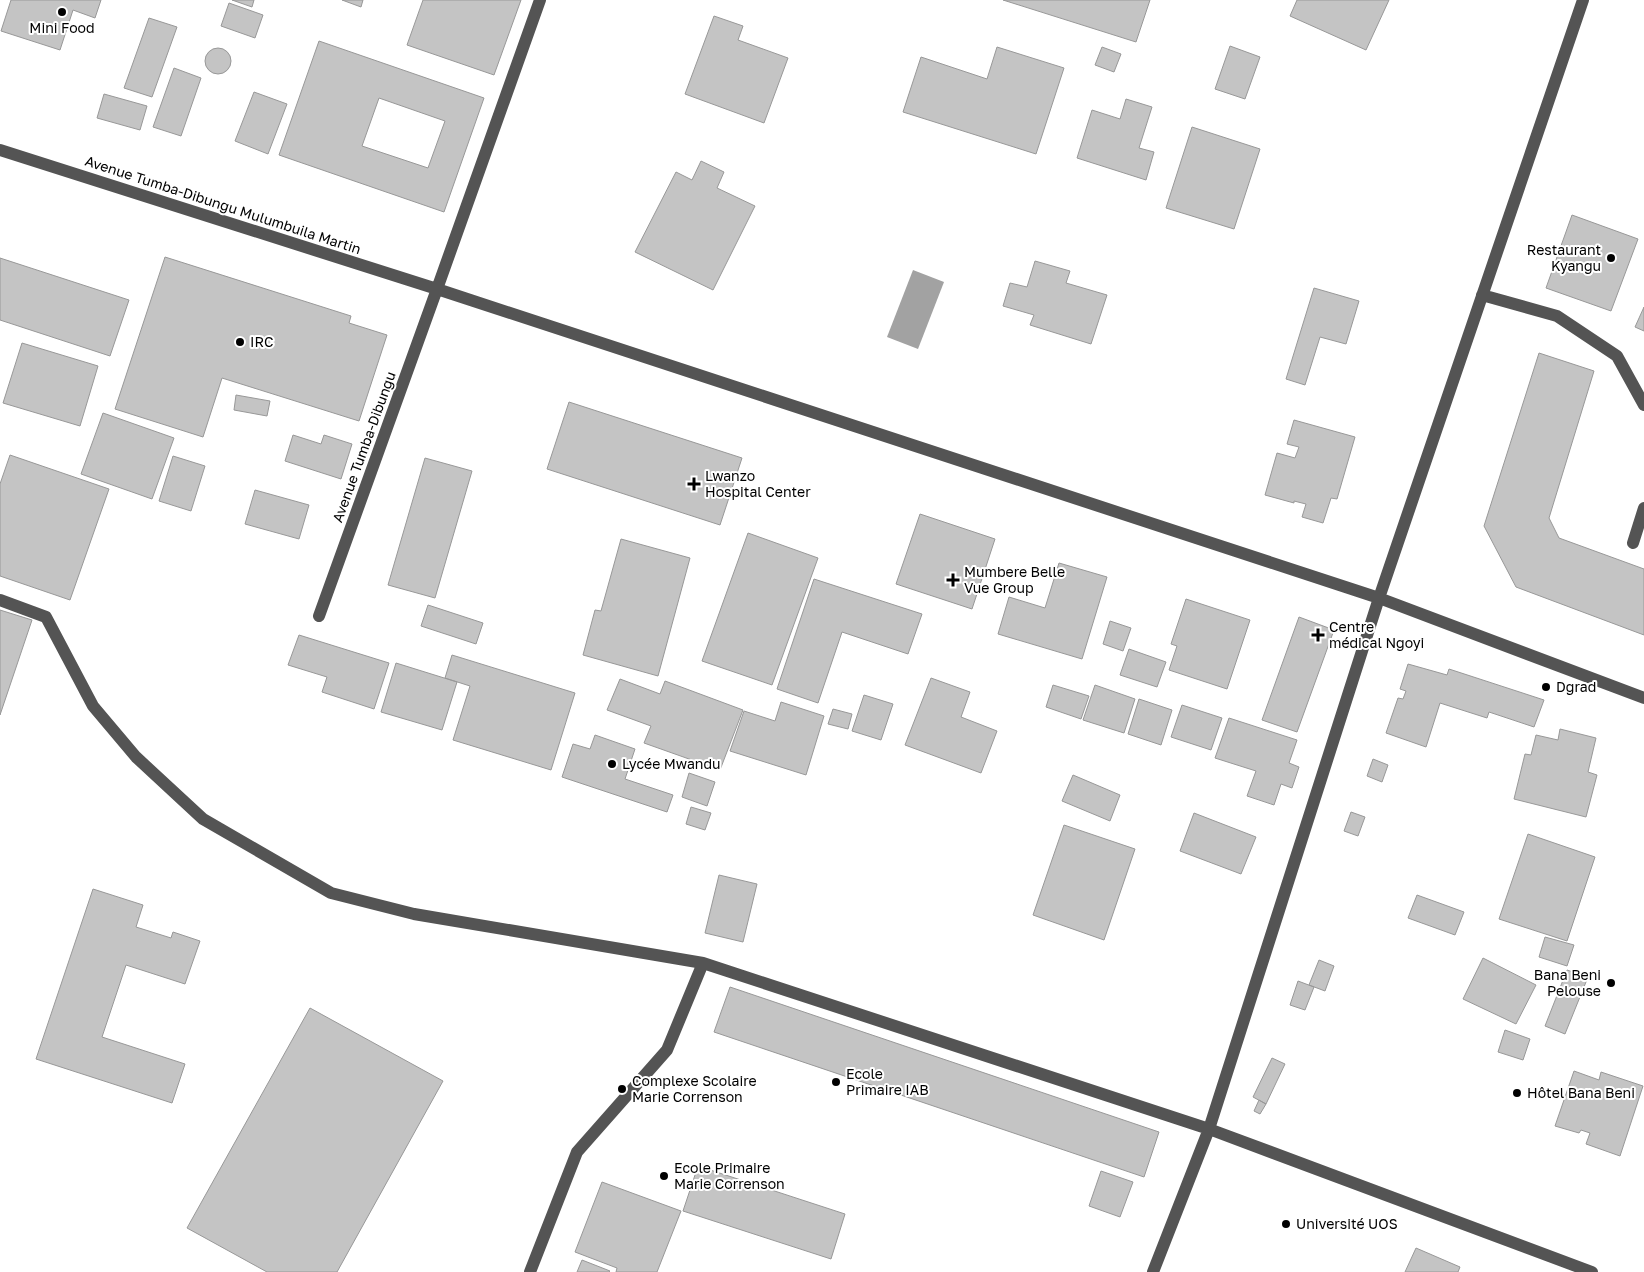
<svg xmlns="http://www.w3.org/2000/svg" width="1644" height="1272" font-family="'Golos Text',sans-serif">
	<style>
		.water { fill: #a2a2a2 }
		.building { fill: #c4c4c4; stroke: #989898; fill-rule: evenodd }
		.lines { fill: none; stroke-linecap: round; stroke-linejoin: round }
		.minor { stroke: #545454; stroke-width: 12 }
		.poi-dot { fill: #000; stroke: #fff; stroke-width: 2 }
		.labels { text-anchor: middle; stroke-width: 4; stroke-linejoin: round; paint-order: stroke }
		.poi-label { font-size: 14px; fill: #000; stroke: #fff; text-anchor: start }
		.street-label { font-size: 14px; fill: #000; stroke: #fff }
	</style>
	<rect width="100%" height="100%" fill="#fff"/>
	<path class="water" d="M913,270L944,282L918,349L887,337Z"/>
	<path class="building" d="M11,0H101L95,18L73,10L60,50L1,31Z
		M232,0H254L252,7Z
		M342,0H363L361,7Z
		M423,0H521L494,75L407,45Z
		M1003,0H1150L1136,42Z
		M1297,0H1389L1366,50L1290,16Z
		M229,3L263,15L255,38L221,26Z
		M714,16L743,26L738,40L788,58L764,123L685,94Z
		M149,18L177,27L152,97L124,88Z
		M319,41L484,98L444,212L279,155ZM379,98L445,121L428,168L362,146Z
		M1230,46L1260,57L1245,99L1215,89Z
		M997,47L1064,68L1036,154L903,112L921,57L987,79Z
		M1102,47L1121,54L1114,72L1095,65Z
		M205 61a13 13 0 1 1 26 0a13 13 0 1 1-26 0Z
		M174,68L201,78L181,136L153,127Z
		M254,92L287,104L268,154L235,141Z
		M104,94L147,106L140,130L97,118Z
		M1126,99L1152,107L1139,148L1154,152L1146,180L1077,158L1092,110L1120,119Z
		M1192,127L1260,149L1234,229L1166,208Z
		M701,161L724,172L717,188L755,206L713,290L635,252L676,172L692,180Z
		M1572,215L1638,239L1611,311L1546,288Z
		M165,257L351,316L349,323L387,335L359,421L222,378L203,437L115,409Z
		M0,258L129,300L110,356L0,320Z
		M1035,261L1070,271L1066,283L1107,295L1091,344L1030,325L1034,315L1003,306L1010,283L1027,287Z
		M1314,288L1359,301L1346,344L1320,337L1305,385L1286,379Z
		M1644,307V331L1635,327Z
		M22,343L98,366L80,426L3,403Z
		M1539,353L1594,371L1549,518L1559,538L1644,569V635L1516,587L1484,526Z
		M236,395L270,401L267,416L234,410Z
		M569,402L742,458L720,525L547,469Z
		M103,413L174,438L152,499L81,474Z
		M1294,420L1355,437L1337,499L1331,498L1323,523L1302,517L1306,504L1294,501V503L1265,495L1277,453L1295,458L1299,447L1287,444Z
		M293,435L321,444L324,435L352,444L341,479L285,461Z
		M10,455L109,489L70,600L0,576V484Z
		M173,456L205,466L191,511L159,501Z
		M425,458L472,471L435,598L388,585Z
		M255,490L309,505L299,539L245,524Z
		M920,514L995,539L972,609L896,584Z
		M748,533L818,558L772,685L702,661Z
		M621,539L690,558L658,676L583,655L595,610L601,611Z
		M1059,563L1107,577L1082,659L998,634L1009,597L1045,608Z
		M814,579L922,614L908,654L842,632L818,703L777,689Z
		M1186,599L1250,620L1227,689L1169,670L1177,646L1171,644Z
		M428,605L483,623L476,644L421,626Z
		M0,610L32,620L0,715Z
		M1299,617L1334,630L1297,732L1262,720Z
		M1110,621L1131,628L1123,651L1103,644Z
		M299,635L389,663L374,709L322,692L327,677L288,665Z
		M1129,649L1166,662L1157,687L1120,675Z
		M452,655L575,693L551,770L453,740L470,686L445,678Z
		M396,663L457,682L442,730L381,712Z
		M1408,664L1447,675L1449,669L1544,700L1534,727L1489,712L1487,718L1440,703L1426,747L1386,733L1398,698L1403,699L1406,691L1400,689Z
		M931,678L970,692L961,717L997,731L981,773L905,745Z
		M620,679L660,694L665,681L743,710L720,770L644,743L651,726L607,710Z
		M1053,685L1089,696L1081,719L1046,707Z
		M1095,685L1135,699L1124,733L1083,720Z
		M864,695L893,704L881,740L852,731Z
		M1139,699L1172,710L1161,745L1128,734Z
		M781,702L824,716L806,775L730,751L744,711L775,721Z
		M1182,705L1222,718L1211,750L1171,737Z
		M833,709L852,714L848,729L828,724Z
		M1229,718L1297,740L1289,763L1299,767L1292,788L1281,784L1274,805L1247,796L1256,771L1215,758Z
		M1560,729L1596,738L1588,772L1597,775L1586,817L1514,799L1525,754L1531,755L1536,735L1558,740Z
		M595,735L635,749L625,779L673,795L667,812L562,777L573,744L590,749Z
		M1373,759L1388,765L1382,782L1367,776Z
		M689,773L715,782L707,806L682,797Z
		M1073,775L1120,795L1110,821L1062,801Z
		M691,807L711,813L705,830L686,824Z
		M1351,812L1365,817L1358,836L1344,831Z
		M1194,813L1256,837L1241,874L1180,851Z
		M1064,825L1135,849L1104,940L1033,915Z
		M1528,834L1595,857L1567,941L1499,919Z
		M719,875L757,884L743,942L705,933Z
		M93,889L143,905L136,927L171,938L173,932L200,941L185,984L126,965L102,1037L185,1064L172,1103L36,1059Z
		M1417,895L1464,912L1455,935L1408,918Z
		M1545,937L1574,945L1567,966L1539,957Z
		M1483,958L1536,985L1516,1024L1463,999Z
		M1319,960L1334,966L1325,991L1309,985Z
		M1567,970L1588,977L1565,1034L1545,1026Z
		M1298,981L1314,987L1305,1010L1290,1005Z
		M730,987L1159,1132L1144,1177L714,1032Z
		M310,1008L443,1081L337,1272H267L187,1228Z
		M1505,1030L1530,1039L1523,1060L1498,1052Z
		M1272,1058L1285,1064L1266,1104L1253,1097Z
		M1574,1071L1599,1080L1601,1072L1643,1086L1620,1156L1586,1144L1590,1133L1581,1130L1579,1133L1555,1126Z
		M1259,1100L1266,1104L1260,1114L1254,1111Z
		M698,1166L845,1214L831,1259L683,1211Z
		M1101,1171L1133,1182L1120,1217L1089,1206Z
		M602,1182L681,1211L657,1272H616L617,1268L575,1252Z
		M1416,1248L1460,1267L1458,1272H1405Z
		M582,1260L610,1271L609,1272H577Z"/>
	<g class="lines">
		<path class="minor" d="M0,150L437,289L1379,598L1644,698
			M1482,295L1557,316L1617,356L1644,405
			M1633,543L1644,508
			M0,600L46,617L93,706L136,757L203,819L331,893L414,914L703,963L1209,1129L1592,1272
			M319,616L437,289L540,0
			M530,1272L577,1152L667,1050L703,963
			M1153,1272L1209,1129L1379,598L1583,0"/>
	</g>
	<g class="poi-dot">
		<circle cx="62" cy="12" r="5"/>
		<circle cx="1611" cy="258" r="5"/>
		<circle cx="240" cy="342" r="5"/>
		<path d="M691.5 476.5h5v5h5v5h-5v5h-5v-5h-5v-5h5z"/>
		<path d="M950.5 572.5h5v5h5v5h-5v5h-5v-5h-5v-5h5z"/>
		<path d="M1315.5 627.5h5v5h5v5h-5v5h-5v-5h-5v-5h5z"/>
		<circle cx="1546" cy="687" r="5"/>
		<circle cx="612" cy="764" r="5"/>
		<circle cx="1611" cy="983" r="5"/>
		<circle cx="836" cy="1082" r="5"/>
		<circle cx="622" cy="1089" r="5"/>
		<circle cx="1517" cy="1093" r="5"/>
		<circle cx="664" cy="1176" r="5"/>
		<circle cx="1286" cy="1224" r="5"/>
	</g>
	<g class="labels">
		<g class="poi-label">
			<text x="62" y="33" text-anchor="middle">Mini Food</text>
			<text x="1601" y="255" text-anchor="end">Restaurant<tspan x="1601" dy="16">Kyangu</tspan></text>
			<text x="250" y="347">IRC</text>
			<text x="705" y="481">Lwanzo<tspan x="705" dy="16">Hospital Center</tspan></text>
			<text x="964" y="577">Mumbere Belle<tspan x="964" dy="16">Vue Group</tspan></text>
			<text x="1329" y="632">Centre<tspan x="1329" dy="16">médical Ngoyi</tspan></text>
			<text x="1556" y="692">Dgrad</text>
			<text x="622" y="769">Lycée Mwandu</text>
			<text x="1601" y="980" text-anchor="end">Bana Beni<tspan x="1601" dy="16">Pelouse</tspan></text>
			<text x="846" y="1079">Ecole<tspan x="846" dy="16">Primaire IAB</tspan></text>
			<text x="632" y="1086">Complexe Scolaire<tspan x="632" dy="16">Marie Correnson</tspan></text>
			<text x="1527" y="1098">Hôtel Bana Beni</text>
			<text x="674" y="1173">Ecole Primaire<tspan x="674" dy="16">Marie Correnson</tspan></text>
			<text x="1296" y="1229">Université UOS</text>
		</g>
		<g class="street-label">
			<text transform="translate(223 205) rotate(18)" y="5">Avenue Tumba-Dibungu Mulumbuila Martin</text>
			<text transform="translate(364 447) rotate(-70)" y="5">Avenue Tumba-Dibungu</text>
		</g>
	</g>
</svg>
